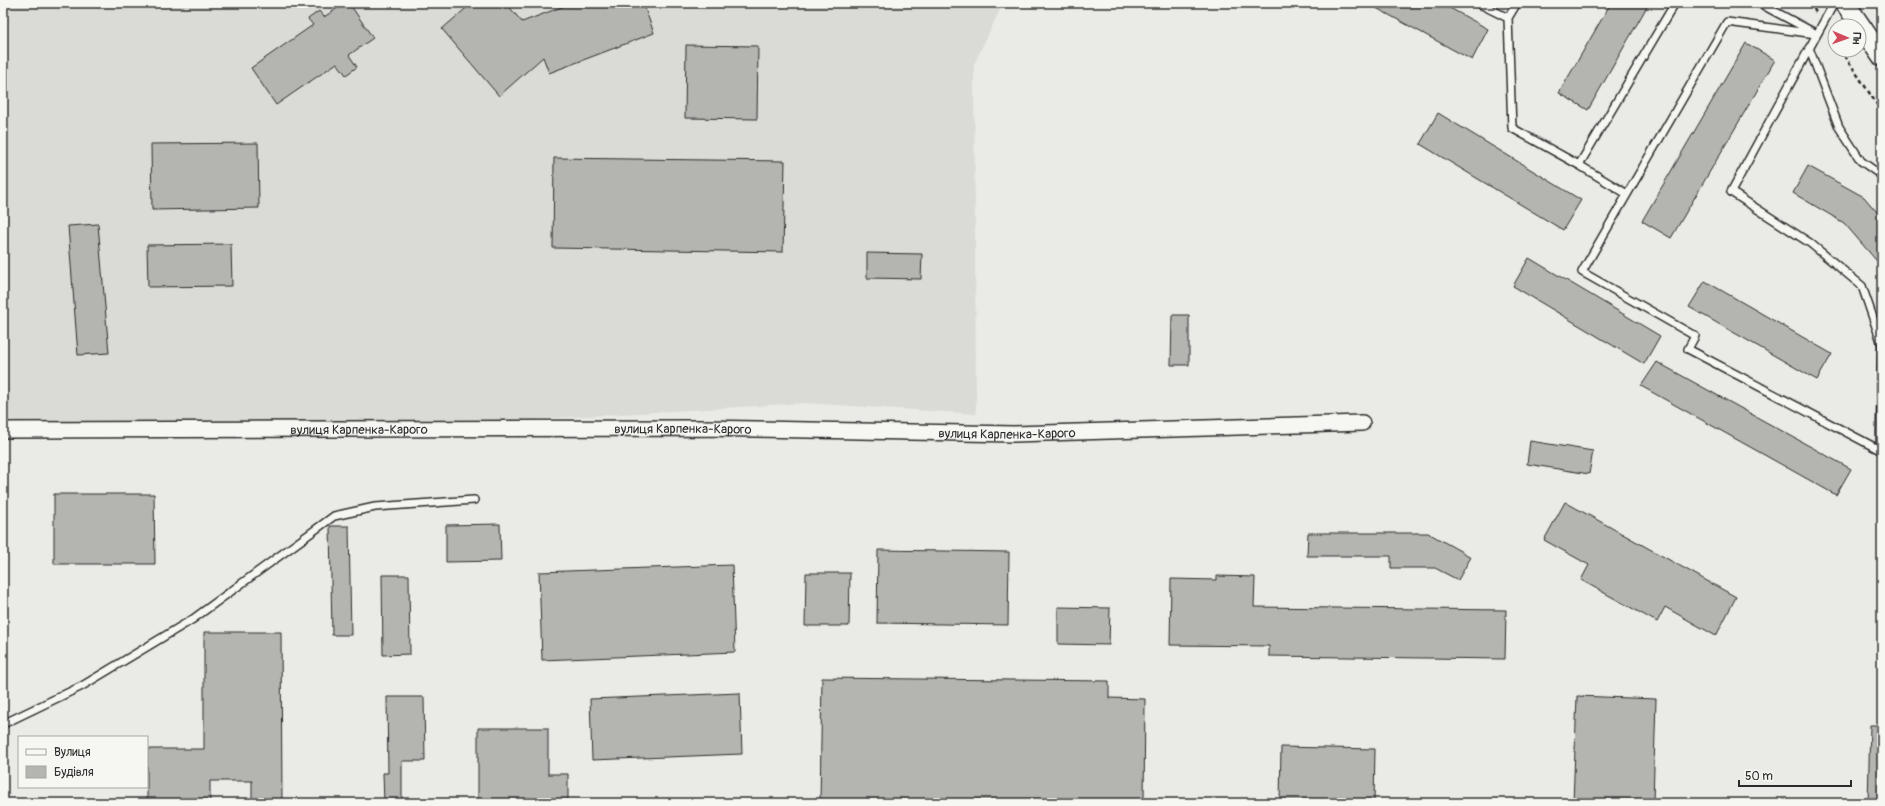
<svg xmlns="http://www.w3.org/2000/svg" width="1885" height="806" font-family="Pangolin,sans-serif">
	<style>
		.built { fill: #dadad6 }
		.building { fill: #b4b4b1; stroke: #2b2b2b }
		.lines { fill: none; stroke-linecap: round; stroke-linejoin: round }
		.service-casing { stroke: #2b2b2b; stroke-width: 10 }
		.minor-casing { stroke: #2b2b2b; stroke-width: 18 }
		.tertiary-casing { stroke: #2b2b2b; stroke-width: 22 }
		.path { stroke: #2b2b2b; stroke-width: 2.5; stroke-dasharray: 4 3; stroke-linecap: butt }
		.service { stroke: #f6f6f2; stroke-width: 7 }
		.minor { stroke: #f6f6f2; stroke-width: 15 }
		.tertiary { stroke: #f6f6f2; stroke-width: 19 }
		.tram { stroke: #2b2b2b; stroke-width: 1 }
		.labels { text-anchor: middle; stroke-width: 3.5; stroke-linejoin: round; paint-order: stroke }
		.street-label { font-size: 13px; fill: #2b2b2b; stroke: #f6f6f2 }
	</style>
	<rect width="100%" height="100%" fill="#eaeae6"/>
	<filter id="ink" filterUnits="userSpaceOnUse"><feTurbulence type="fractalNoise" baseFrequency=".025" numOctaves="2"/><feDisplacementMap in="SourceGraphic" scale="8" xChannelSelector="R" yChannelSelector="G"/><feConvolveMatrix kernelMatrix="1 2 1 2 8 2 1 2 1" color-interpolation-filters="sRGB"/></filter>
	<g filter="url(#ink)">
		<path class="built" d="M3,3H1003L974,64L976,414L805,403L301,433H3Z"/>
		<path class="building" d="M345,3H349L373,38L349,55L357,67L346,75L337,63L276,105L251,68L313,25L308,19L319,11L324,17Z
			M472,3H506L522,22L572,3H643L654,33L549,73L543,57L499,96L442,29Z
			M1367,3H1441L1488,29L1472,60Z
			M1611,3H1649L1588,110L1559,93Z
			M1746,43L1775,60L1671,238L1642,221Z
			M686,45L758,46L757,119L685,118Z
			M1438,113L1581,200L1563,230L1420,144Z
			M258,143L259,208L152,210L151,144Z
			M554,158L785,161L783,252L553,248Z
			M1808,166L1864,197L1882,218V267L1844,223L1793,193Z
			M98,224L109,353L78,355L68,226Z
			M231,244L232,286L148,287L147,245Z
			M867,253L922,254L921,279L867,278Z
			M1529,258L1660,336L1644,364L1513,286Z
			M1705,281L1832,354L1817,380L1689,307Z
			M1172,315H1189V365H1171Z
			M1657,362L1851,469L1836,495L1641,386Z
			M1530,441L1593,451L1589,474L1527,464Z
			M54,494H154L155,564H54Z
			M1565,502L1736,597L1716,636L1665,607L1657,622L1581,580L1589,565L1544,540Z
			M500,524L501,561L446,562V525Z
			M330,526H349L351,635H332Z
			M1308,533H1428L1471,557L1458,580L1435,568H1391V556H1307Z
			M878,550L1009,552L1008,625L877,623Z
			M732,565L735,652L542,660L539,572Z
			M806,573H850L849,626H805Z
			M382,575H409L410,654L383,655Z
			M1217,576L1255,577L1254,607L1506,610L1505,659L1269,656V646L1170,645L1171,579L1217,580Z
			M1058,607L1110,608L1109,645L1058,644Z
			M204,632H281L282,803H252V781H210V803H147V749H204Z
			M822,678L1109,681V698L1145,699L1144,803H820Z
			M740,693L742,754L592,760L590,699Z
			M1577,696L1656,699L1653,803H1573Z
			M387,697H424L425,761H402V803H384L383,773H388Z
			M1870,725H1882V803H1868Z
			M478,728H548V774H568V803H478Z
			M1281,747L1375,749L1374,803H1280Z"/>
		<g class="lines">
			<g class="service-casing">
				<path id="service" d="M1478,3L1508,18
					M1517,3L1508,18L1512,128L1579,165
					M1759,3L1813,32
					M1816,34L1727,22L1582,272L1695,336L1688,349L1880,450L1882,344L1862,286L1810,243L1731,192L1834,3
					M1809,48L1839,127L1861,161L1882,176
					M1627,194L1579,165L1675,3
					M3,724L82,686L193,619L334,516L375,507L474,500"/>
			</g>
			<g class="minor-casing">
				<g id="minor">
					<path id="s1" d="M3,430L703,428L1014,434L1362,423"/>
				</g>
			</g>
			<g class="tertiary-casing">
				<path id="tertiary" d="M1845,3L1882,57"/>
			</g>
			<path class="path" d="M1810,3L1817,14
				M1830,33L1835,41
				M1841,50L1882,112"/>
			<use href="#service" class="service"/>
			<use href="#minor" class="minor"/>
			<use href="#tertiary" class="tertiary"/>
			<path class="tram" d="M1879,3L1882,7"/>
		</g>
	</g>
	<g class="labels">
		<g class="street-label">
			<text dy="5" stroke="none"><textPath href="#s1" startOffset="680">вулиця Карпенка-Карого</textPath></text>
			<text dy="5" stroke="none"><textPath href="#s1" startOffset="356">вулиця Карпенка-Карого</textPath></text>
			<text dy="5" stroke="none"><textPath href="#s1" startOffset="1004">вулиця Карпенка-Карого</textPath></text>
		</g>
	</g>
	<rect width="1885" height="806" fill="none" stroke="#f6f6f2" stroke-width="16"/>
	<rect x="8" y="8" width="1869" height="790" fill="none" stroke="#2b2b2b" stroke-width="1.5" filter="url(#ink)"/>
	<rect x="18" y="736" width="130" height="52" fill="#f6f6f2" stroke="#a5a5a2"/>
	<rect x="26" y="749" width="20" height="6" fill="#f6f6f2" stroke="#a5a5a2"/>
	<text x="54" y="756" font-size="12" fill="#2b2b2b">Вулиця</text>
	<rect x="26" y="766" width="20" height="12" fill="#b4b4b1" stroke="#a5a5a2"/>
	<text x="54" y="776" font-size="12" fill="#2b2b2b">Будівля</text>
	<g transform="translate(1847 38) rotate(92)"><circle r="19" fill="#f6f6f2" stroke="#a5a5a2"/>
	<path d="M0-3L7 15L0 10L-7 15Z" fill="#d1495b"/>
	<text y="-6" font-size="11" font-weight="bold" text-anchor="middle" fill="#2b2b2b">Пн</text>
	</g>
	<path d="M1739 780v6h112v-6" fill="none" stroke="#2b2b2b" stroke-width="2"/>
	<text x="1745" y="780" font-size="12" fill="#2b2b2b" stroke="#f6f6f2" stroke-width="3" paint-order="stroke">50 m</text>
</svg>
